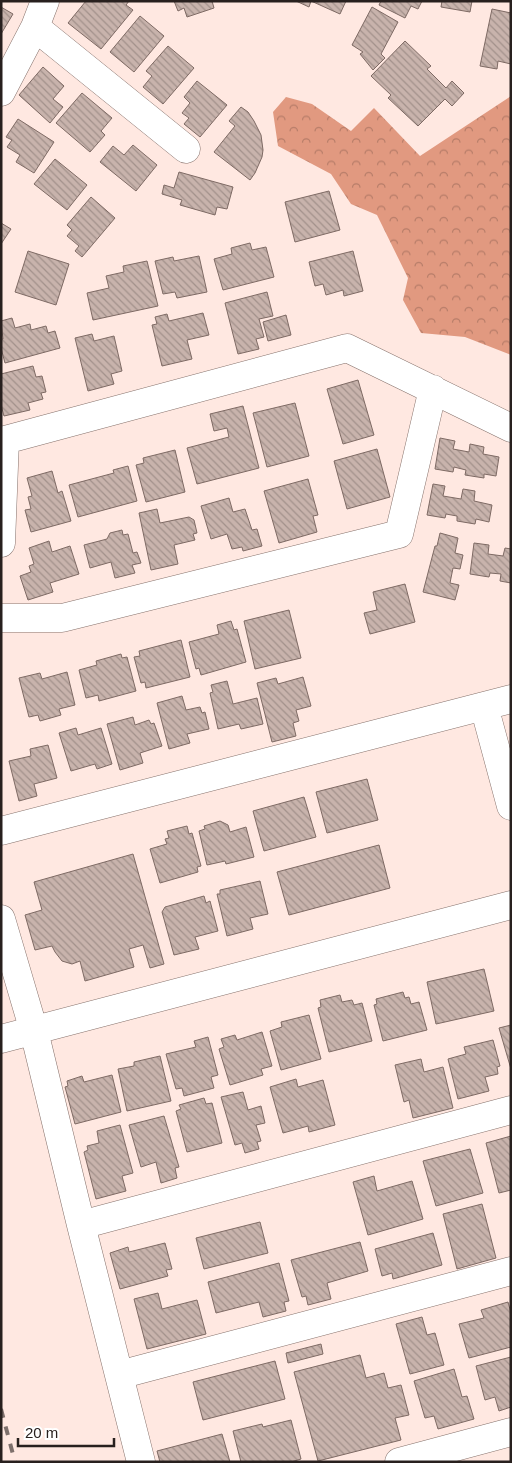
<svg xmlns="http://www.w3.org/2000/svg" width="512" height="1463" font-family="Arial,sans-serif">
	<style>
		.forest { fill: url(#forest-crowns) }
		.building { fill: url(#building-back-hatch); stroke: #7e6a64 }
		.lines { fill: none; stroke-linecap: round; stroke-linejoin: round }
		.minor-casing { stroke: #86726c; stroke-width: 29 }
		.minor { stroke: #fff; stroke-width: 28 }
		.rail { stroke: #7e706c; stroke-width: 4; stroke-dasharray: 9 9; stroke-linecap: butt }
	</style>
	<defs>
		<pattern id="forest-crowns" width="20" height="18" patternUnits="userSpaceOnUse" patternTransform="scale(1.25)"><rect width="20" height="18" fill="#e19980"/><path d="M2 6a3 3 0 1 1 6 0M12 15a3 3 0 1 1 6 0" fill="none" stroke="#b67c68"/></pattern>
		<pattern id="building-back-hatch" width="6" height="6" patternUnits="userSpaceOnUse" patternTransform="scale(1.25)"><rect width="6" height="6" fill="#c8b3ac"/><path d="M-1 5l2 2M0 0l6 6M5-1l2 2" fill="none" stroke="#a2918b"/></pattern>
	</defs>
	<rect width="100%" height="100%" fill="#ffe8e1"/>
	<path class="forest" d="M511,96V355L465,337L421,333L403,300L408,278L377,215L351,204L331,174L278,146L273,112L286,97L312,104L351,131L374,108L420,156Z"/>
	<path class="building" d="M86,1H129L126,5L133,10L101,49L68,23Z
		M174,1H212L214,8L187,17L184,8L178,11Z
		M296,1H346L340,14L311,1L309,7Z
		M381,1H422L418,9L411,6L405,18L379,5Z
		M442,1H472L470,12L441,7Z
		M1,7L13,14L1,34Z
		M372,7L398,22L381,54L385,58L373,70L360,54L363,52L352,45Z
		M492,9L511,13V64L498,61L497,69L480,66Z
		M140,16L164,36L134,72L110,52Z
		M405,41L431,66L427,69L446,88L452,81L464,93L452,106L445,99L418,126L388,98L391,95L371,76Z
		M168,46L194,68L163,104L143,87L152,76L146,71Z
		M43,67L64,86L53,99L63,107L50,123L19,95Z
		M197,81L227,105L200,137L184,124L189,118L182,113L190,103L184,97Z
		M82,93L112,118L101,131L105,135L90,152L56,123Z
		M241,107L248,112L254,121L261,135L263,150L262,157L255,173L250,180L214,152L235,126L229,121Z
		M18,119L54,142L34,173L16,162L20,155L7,147L12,140L6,137Z
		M133,145L157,165L136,191L100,162L113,146L124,155Z
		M55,159L87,185L67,210L34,184Z
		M179,172L233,187L227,209L217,207L215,215L180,205L182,200L162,194L164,185L174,188Z
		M329,191L340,230L295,242L285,202Z
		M91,197L115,218L82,257L75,251L79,246L67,236L72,230L67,225Z
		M1,223L11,229L1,244Z
		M250,243L252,250L266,247L274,277L223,290L214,259L232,254L231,248Z
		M28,251L69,264L56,305L15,292Z
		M353,251L363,291L344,296L343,290L326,295L323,284L315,286L309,262Z
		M199,256L207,292L177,298L175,292L163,294L155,261L173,257L174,261Z
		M147,261L158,306L93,320L87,293L109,288L106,276L124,272L123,266Z
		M267,292L273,316L259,319L264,337L256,339L259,349L238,354L225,303Z
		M203,313L209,335L187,340L192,359L162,366L152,325L157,324L155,317L167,314L169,321Z
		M286,315L291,335L268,341L263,322Z
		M12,318L15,328L30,324L31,330L46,326L48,333L55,331L60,348L5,363L1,348V339H3L1,321Z
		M92,334L94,341L114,336L122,371L111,374L114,384L88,391L75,338Z
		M33,366L36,377L42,376L46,392L41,393L43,399L28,403L30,410L4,416L1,405V374Z
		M358,380L374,435L343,444L327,389Z
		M295,403L309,456L267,467L253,413Z
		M243,406L259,468L197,484L187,448L229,437L227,428L214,431L210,414Z
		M440,438L455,441L453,449L469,452L470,444L484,447L483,454L499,457L496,476L484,474V478L465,475L466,470L454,467L453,472L435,469Z
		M377,449L390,497L347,509L334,461Z
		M175,450L185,492L146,502L136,465L144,463L143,458Z
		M128,466L137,501L78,517L69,485L114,473L113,470Z
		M52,471L58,493L62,491L71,521L31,532L25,510L31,509L28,497L32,496L27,478Z
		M308,479L318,515L313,516L317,532L279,543L264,491Z
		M433,484L445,486L443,496L461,499L463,489L475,491L474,501L492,505L489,522L476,519L475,524L457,521V516L446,514L445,518L427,515Z
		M229,498L233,512L245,509L252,530L257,529L262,546L243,551L242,547L232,549L227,534L211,539L201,506Z
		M157,509L160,523L189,517L194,520L197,533L193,534L195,540L174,545L178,564L151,570L139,513Z
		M122,530L123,535L128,534L133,553L137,552L141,563L132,565L135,573L115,578L111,562L90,568L84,545L107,539L110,533Z
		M440,533L458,538L455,553L463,555L460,569L453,568L450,583L459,585L455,600L423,592L435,546H437Z
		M49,541L52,552L70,546L79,574L50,583L53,592L28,600L20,576L31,572L29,566L34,564L29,548Z
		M474,543L489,545L488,554L503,556L505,548L511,549V583L500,581L501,574L490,573L489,577L470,574Z
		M405,584L415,622L370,634L364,613L377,610L373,592Z
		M289,610L301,658L255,669L244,621Z
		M231,621L234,630L237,629L246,662L201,675L199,668L196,669L189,642L219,634L217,625Z
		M181,640L190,677L146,688L145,682L141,683L134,657L140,656L139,651Z
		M121,654L122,658L127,657L136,691L99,701L98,695L86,698L79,670L97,665L96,661Z
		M67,672L75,705L59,709L61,715L40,721L38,715L29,717L19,678L40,673L42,679Z
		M303,677L311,706L296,710L299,721L293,723L296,736L272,742L257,683L276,678L278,684Z
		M227,681L233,704L257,698L263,724L241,729L239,724L218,729L210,693L213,692L211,685Z
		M182,696L186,710L200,707L202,713L205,712L209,729L187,734L190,743L169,749L157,703Z
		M133,717L135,725L149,720L151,724L154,723L162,746L140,753L143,763L120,770L107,724Z
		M76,728L78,735L101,728L112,764L97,769L95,764L71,771L59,733Z
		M48,745L57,778L34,784L37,796L19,801L9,761L31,756L30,749Z
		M367,779L378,820L327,833L316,792Z
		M304,797L316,837L264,851L253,811Z
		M220,821L228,825L230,832L246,827L254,857L226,864L225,861L207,865L199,831L205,829L204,826Z
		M187,826L189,834L192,833L201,866L197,867L198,872L160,883L150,849L167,844L165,839L169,838L167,831Z
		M379,845L390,888L289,915L277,872Z
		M133,854L164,964L150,968L143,945L129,949L134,967L85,981L80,961L72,964L62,961L55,952L52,946L35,950L25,915L42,910L34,882Z
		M260,881L268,914L250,918L253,929L227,936L217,894H220V890Z
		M204,896L206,903L210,901L218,931L195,937L199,949L174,955L162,912L165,907Z
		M484,969L494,1011L436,1024L427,982Z
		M403,992L405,998L409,997L411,1004L419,1002L427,1030L383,1041L374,1005L377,1004L376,999Z
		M340,995L342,1002L352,1000L354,1005L362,1003L372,1041L329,1052L318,1008L321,1007L320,1000Z
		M309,1015L321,1059L281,1070L270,1031L282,1027L281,1022Z
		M511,1025V1069L499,1028Z
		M262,1032L272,1066L261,1069L263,1075L230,1085L219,1049L224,1047L221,1039L235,1035L237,1040Z
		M208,1037L218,1075L211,1077L214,1088L184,1096L182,1088L176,1089L166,1054L196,1047L194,1041Z
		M493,1040L500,1066L497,1067L498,1074L485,1077L489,1091L458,1099L448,1059L466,1054L464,1047Z
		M160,1056L171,1101L127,1111L118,1069L134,1066V1062Z
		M421,1059L424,1072L443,1067L453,1108L413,1118L409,1100L404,1102L395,1065Z
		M112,1075L121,1112L75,1124L65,1087L68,1086L67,1081L82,1076L84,1082Z
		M296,1079L298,1087L323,1080L335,1125L309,1132L308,1126L283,1133L270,1087Z
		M243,1092L248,1110L261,1106L265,1123L256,1125L261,1141L257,1142L259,1149L245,1153L242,1143L235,1145L221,1097Z
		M204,1098L206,1104L212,1103L222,1143L187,1152L176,1111L181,1109L179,1105Z
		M164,1116L179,1167L175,1168L177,1178L161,1183L156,1162L141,1167L129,1125Z
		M120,1125L133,1173L122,1176L126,1191L96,1199L84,1152L88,1150L87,1146L99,1143L97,1131Z
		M511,1136V1190L499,1193L486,1143Z
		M470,1149L483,1193L436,1206L423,1161Z
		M374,1176L377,1191L412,1181L423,1219L368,1235L353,1182Z
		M482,1204L496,1258L457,1269L443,1214Z
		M260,1222L268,1253L204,1269L196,1238Z
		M433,1233L442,1265L393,1279L392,1273L382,1276L375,1249Z
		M360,1242L368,1271L327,1283L331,1299L308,1305L306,1296L302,1297L291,1260Z
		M165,1243L172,1269L166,1270L168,1276L120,1289L110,1253L128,1247L129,1252Z
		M279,1263L289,1301L284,1302L286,1311L263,1317L259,1302L216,1313L208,1282Z
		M158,1293L162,1309L197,1300L206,1334L147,1349L134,1299Z
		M508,1302L511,1313V1347L469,1358L459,1324L484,1318L481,1310Z
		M422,1317L427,1335L435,1333L444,1365L410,1374L396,1324Z
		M321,1344L323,1354L288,1363L286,1353Z
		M360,1355L366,1378L384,1373L388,1388L401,1385L409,1415L395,1418L401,1440L318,1461L294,1372Z
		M511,1357V1407L499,1411L495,1397L485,1400L476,1366Z
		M275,1361L285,1399L203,1420L193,1382Z
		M454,1369L462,1397L467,1396L474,1419L438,1429L434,1416L425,1418L414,1381Z
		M291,1420L301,1459L291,1462H241L233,1431L262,1424L263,1427Z
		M222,1434L230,1462H160L157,1451Z"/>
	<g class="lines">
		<g class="minor-casing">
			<path id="minor" d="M35,27L186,149
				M1,92L35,27L45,1
				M1,543L5,440L347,348L511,428
				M1,618H62L399,534L433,389
				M484,706L511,806
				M1,831L511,699
				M1,919L34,1031L81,1225L141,1462
				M1,1039L511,905
				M81,1225L511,1110
				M119,1375L511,1271
				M399,1462L511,1432"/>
		</g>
		<use href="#minor" class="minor"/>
		<path class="rail" d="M1,1409L15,1462"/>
	</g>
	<rect width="512" height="1463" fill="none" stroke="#28201e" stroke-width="5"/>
	<path d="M18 1438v8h96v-8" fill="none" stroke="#28201e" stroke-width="2.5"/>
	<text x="25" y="1438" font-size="15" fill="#28201e" stroke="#ffffff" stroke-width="4" paint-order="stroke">20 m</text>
</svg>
